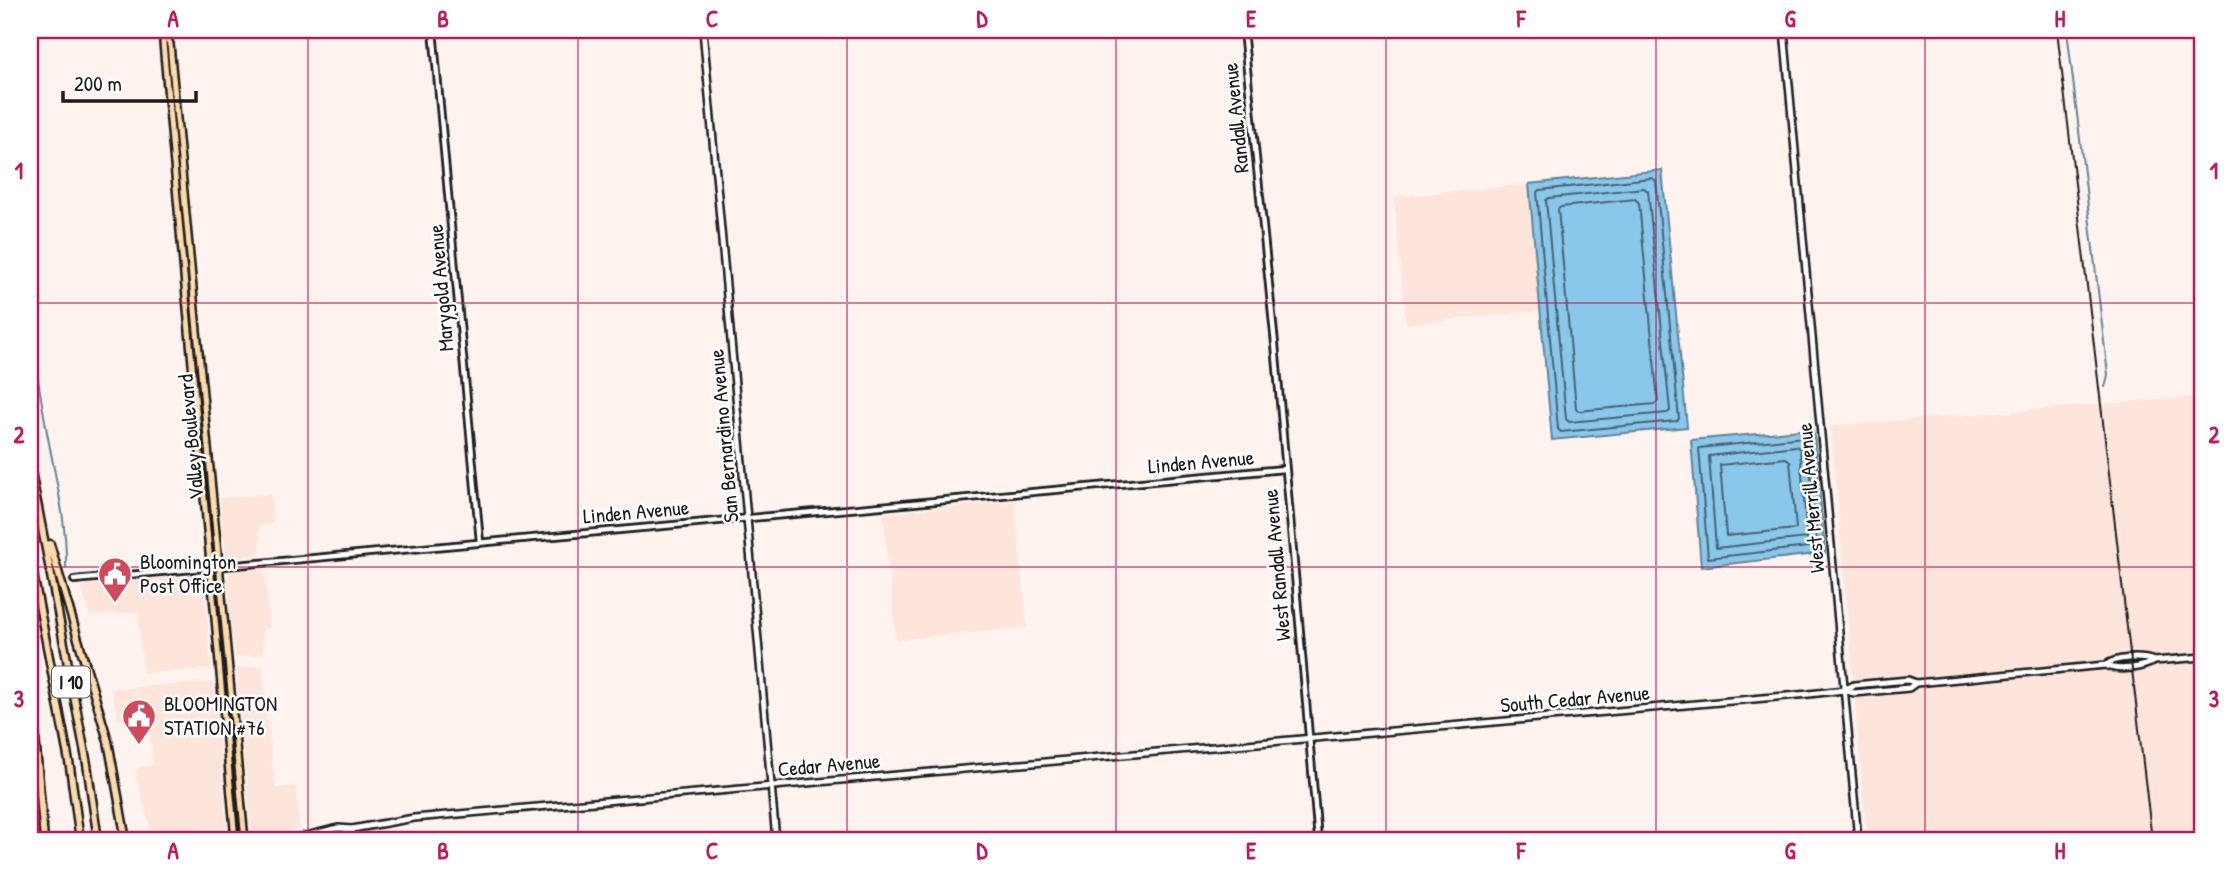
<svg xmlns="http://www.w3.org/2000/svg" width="2233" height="870" font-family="'Patrick Hand',sans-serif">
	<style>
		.built { fill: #fde5dc }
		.water { fill: #8ac8eb; stroke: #5e8398; stroke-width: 2 }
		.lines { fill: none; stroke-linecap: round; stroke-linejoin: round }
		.shore { stroke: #48616f; stroke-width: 2 }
		.stream { stroke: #5e8398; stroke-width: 2 }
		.tertiary-casing { stroke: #1c1c1c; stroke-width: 10 }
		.secondary-casing { stroke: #1c1c1c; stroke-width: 10 }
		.primary-casing { stroke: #1c1c1c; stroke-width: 10 }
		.motorway-casing { stroke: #1c1c1c; stroke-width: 11 }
		.tertiary { stroke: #fff; stroke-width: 4.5 }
		.secondary { stroke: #fff; stroke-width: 5 }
		.primary { stroke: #fedbac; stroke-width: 5 }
		.motorway { stroke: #fedbac; stroke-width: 6 }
		.rail { stroke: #1c1c1c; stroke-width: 2 }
		.grid { fill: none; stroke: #c2185b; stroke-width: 2; stroke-opacity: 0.55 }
		.labels { text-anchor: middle; stroke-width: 5; stroke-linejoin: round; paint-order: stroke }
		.shield { fill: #fff; stroke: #606060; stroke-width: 2 }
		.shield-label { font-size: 19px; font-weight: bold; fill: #1c1c1c }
		.street-label { font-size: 21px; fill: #1c1c1c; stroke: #fff }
		.poi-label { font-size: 21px; fill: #1c1c1c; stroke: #fff; text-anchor: start }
		.neatline { fill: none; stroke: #c2185b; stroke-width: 2.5 }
		.grid-label { font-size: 23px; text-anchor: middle; font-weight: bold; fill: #c2185b }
	</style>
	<rect width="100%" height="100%" fill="#fef3ef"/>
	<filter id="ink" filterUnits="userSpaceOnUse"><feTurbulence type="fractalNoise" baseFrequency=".0143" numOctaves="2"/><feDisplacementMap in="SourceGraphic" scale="14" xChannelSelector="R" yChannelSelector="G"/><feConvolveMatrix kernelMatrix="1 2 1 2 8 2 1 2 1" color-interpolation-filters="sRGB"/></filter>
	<g filter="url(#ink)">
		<path class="built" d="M1529,184L1540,311L1406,324L1394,197Z
			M2203,396V840H1867L1831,426Z
			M271,494L273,523L259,526L261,554L235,558L226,556L220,498Z
			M1015,501L1027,627L896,640L883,513Z
			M264,568L270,628L262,630L264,654L236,657L231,630L226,579L231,571Z
			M202,575L204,578L211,669L143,673L138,612L90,616L82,589L85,585Z
			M262,665L275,788L296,786L299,828L255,840L251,837L236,669Z
			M212,682L214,684L227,827L154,833L151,831L135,771L138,767L153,765L148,717L119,720L111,689Z"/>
		<path class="water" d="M1662,170L1687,427L1552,440L1529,184Z
			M1812,429L1814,434L1825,553L1701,567L1691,440Z"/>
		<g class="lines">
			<path class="shore" d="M1652,178L1656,181L1679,419L1676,421L1561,432L1558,429L1537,192L1540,190Z
				M1644,188L1648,191L1670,411L1667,413L1569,422L1566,419L1546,200L1549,198Z
				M1635,199L1639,203L1658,401L1655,404L1578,411L1576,408L1558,209L1561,207Z
				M1804,437L1808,440L1817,546L1708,558L1699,448Z
				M1796,446L1800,449L1807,538L1716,548L1709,456Z
				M1786,458L1790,461L1796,529L1726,536L1720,465Z"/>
			<path class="stream" d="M2067,30L2108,375L2105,387
				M30,330C36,368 42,406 49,443C57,485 67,525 66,567"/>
			<g class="tertiary-casing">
				<path id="tertiary" d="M433,30L480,542
					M1243,30L1275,344L1318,840
					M165,32L192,30
					M74,580L1284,469"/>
			</g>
			<g class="secondary-casing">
				<path id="secondary" d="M703,30L776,840
					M1784,30L1858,840
					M2106,665C2116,672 2143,668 2154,661
					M1844,690L1854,693L1909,688L1916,683
					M352,829L353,840
					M289,840L338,828L352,829L414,818L1809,694L1844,690L1854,685L1908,680L1916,683L2106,665C2115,657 2142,656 2154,661L2203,657
					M326,840L341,836L352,829"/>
			</g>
			<g class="primary-casing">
				<path id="primary" d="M165,30L163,43L235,840
					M165,32L170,44L245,840"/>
			</g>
			<g class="motorway-casing">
				<path id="motorway" d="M30,466L87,764L98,840
					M50,544L108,741L126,840
					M30,558L70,767L80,840
					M30,678L44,840"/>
			</g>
			<use href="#tertiary" class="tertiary"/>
			<use href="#secondary" class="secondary"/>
			<use href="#primary" class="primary"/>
			<use href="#motorway" class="motorway"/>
			<path class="rail" d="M2057,30L2152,840"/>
		</g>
	</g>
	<path class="grid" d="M308,30V840M578,30V840M847,30V840M1116,30V840M1386,30V840M1656,30V840M1925,30V840M30,303H2203M30,567H2203"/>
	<defs>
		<g id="civic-pin" transform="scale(1.75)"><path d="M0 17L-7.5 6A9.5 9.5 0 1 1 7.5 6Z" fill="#d1495b" stroke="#fff"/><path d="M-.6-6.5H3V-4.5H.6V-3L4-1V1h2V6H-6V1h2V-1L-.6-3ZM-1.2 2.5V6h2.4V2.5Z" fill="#fff"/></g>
	</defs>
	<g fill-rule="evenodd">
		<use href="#civic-pin" x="115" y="574"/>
		<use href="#civic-pin" x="139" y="716"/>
	</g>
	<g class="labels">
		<rect class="shield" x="52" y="666.5" width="38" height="31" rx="5"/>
		<g class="shield-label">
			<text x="71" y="689">I 10</text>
		</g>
		<g class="street-label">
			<text transform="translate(1236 118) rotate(-96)" y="7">Randall Avenue</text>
			<text transform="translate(441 288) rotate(-95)" y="7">Marygold Avenue</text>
			<text transform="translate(724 436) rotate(-95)" y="7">San Bernardino Avenue</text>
			<text transform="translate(191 437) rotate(-95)" y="7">Valley Boulevard</text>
			<text transform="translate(1201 462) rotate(-5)" y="7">Linden Avenue</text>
			<text transform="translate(1811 498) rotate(-95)" y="7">West Merrill Avenue</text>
			<text transform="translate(636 512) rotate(-5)" y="7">Linden Avenue</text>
			<text transform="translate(1277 565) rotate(-95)" y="7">West Randall Avenue</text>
			<text transform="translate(1575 699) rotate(-5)" y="7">South Cedar Avenue</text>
			<text transform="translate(829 765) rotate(-5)" y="7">Cedar Avenue</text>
		</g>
		<g class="poi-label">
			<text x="140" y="569">Bloomington<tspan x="140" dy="24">Post Office</tspan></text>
			<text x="164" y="711">BLOOMINGTON<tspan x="164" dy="24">STATION #76</tspan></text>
		</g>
	</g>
	<rect width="2233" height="870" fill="none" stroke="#fff" stroke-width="77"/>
	<path d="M63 91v10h133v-10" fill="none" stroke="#1c1c1c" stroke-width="3.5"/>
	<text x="74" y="91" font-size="21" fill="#1c1c1c" stroke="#ffffff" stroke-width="5" paint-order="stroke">200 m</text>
	<rect x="38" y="38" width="2156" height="794" class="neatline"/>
	<g class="grid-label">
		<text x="173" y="27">A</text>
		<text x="443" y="27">B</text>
		<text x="712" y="27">C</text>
		<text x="982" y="27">D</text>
		<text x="1251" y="27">E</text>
		<text x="1521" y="27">F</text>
		<text x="1790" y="27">G</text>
		<text x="2060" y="27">H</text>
		<text x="19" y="179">1</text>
		<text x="2214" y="179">1</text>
		<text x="19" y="443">2</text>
		<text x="2214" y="443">2</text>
		<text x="19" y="707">3</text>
		<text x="2214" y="707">3</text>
		<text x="173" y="859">A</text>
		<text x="443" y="859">B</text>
		<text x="712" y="859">C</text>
		<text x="982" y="859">D</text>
		<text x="1251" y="859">E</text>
		<text x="1521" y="859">F</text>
		<text x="1790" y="859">G</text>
		<text x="2060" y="859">H</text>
	</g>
</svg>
